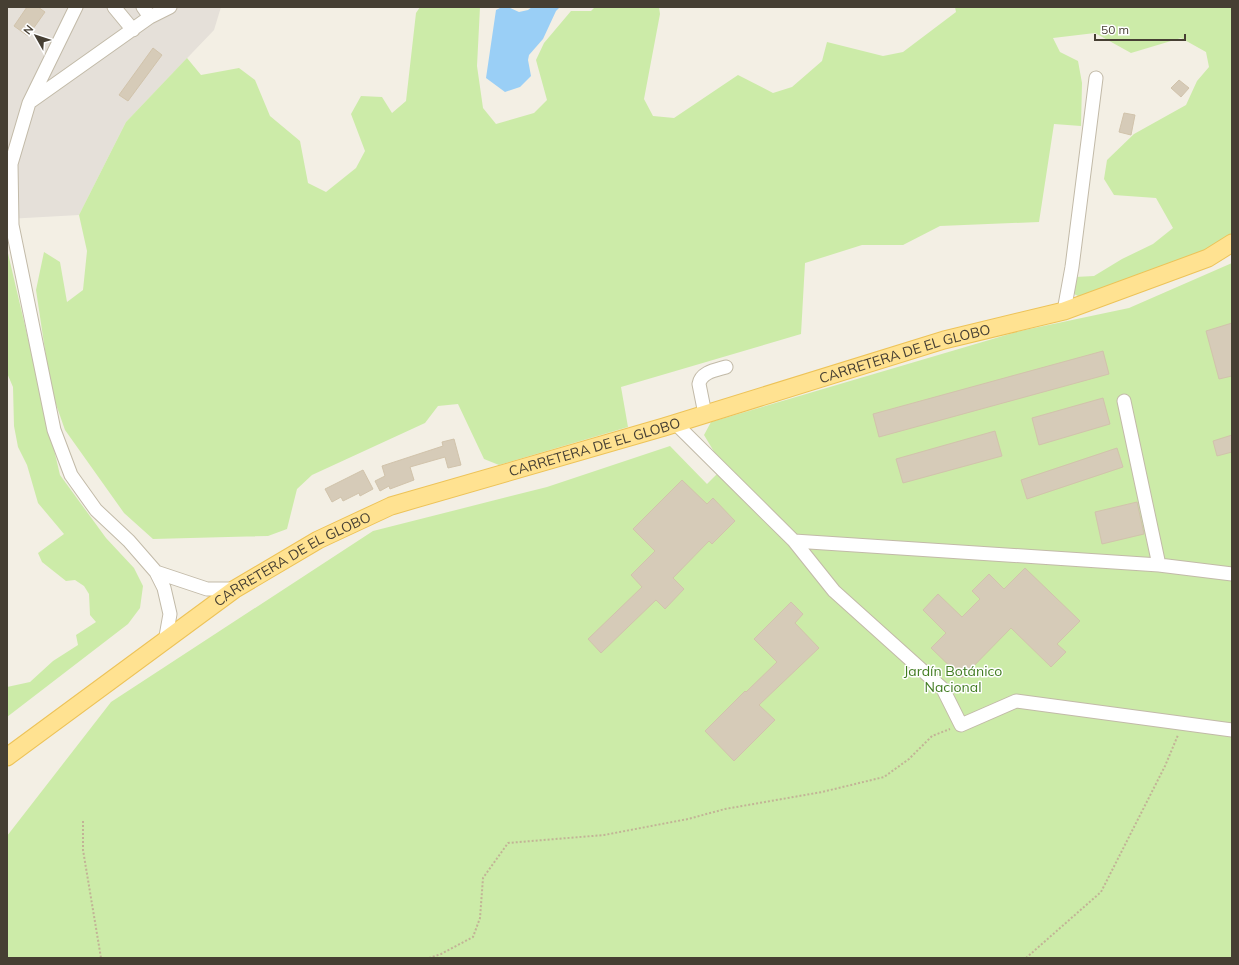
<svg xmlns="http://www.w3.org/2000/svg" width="1239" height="965" font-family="Mulish,sans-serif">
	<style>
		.industrial { fill: #e5e0d9 }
		.green { fill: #cceba8 }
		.water { fill: #9acff6 }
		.building { fill: #d6cbb8; stroke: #d1c3ab }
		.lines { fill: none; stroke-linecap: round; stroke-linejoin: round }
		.minor-casing { stroke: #c2baa8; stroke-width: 15 }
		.major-casing { stroke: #edc358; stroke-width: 19 }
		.path { stroke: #c2b396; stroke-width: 2; stroke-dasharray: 2 2; stroke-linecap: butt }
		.minor { stroke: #fff; stroke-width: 13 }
		.major { stroke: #ffe291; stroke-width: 17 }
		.labels { text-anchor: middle; stroke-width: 3; stroke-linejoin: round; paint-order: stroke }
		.street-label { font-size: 14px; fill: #463f33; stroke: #fff }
		.park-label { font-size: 14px; fill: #427c22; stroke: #fff }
	</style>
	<rect width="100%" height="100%" fill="#f3efe4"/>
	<path class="industrial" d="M7,7H221L214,30L126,122L79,215L7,219Z"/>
	<path class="green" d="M420,7H480L477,66L483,108L496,124L534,113L547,100L536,60L544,43L571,11H591L595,7H659L660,14L644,99L653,116L674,118L738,75L773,93L792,87L822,61L827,42L883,56L903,52L956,12L955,7H1232V236L1206,254L1080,297L1070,292L1075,277L1094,276L1122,259L1153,244L1173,228L1156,198L1114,195L1104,179L1107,160L1134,134L1186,105L1197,81L1209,67L1206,52L1181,38L1131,53L1095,33L1053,38L1060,52L1078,61L1082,83L1081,126L1054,124L1039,222L940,226L903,245H862L805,263L801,334L621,387L628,427L499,465L484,459L458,404L438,406L425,423L312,475L297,489L287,529L268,536L153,539L124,513L65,430L51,390L36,290L44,252L60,262L67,302L83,290L87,251L79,215L126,122L187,58L201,75L239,68L255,80L270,116L300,141L308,183L326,192L356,168L365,151L351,114L361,96L382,97L392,113L406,101L416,13Z
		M7,249L60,475L106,538L134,568L143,586L140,608L128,624L7,717V687L30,682L53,661L78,645L76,635L96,622L90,615L89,594L84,586L75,580L66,581L42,562L38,553L64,534L38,503L27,465L18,447L14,426L13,387L7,373Z
		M1232,263V958H7V836L111,702L373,531L547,487L670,446L707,484L726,465L716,455L704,435L711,422L1020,331L1129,308Z"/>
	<path class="water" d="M502,7H508L519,12L528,10L532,7H560L556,11L543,39L529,55L528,60L531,76L520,87L505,92L486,78L496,10Z"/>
	<path class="building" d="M27,7H38L45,12L28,36L14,26Z
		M153,48L162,55L128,101L119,95Z
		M1179,80L1189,88L1181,97L1171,88Z
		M1124,113L1135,115L1131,135L1119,132Z
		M1232,323V376L1219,379L1206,331Z
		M1103,351L1109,374L879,437L873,414Z
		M1103,398L1110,424L1039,445L1032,418Z
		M995,431L1002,456L903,483L896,459Z
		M1232,435V452L1217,456L1213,441Z
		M454,439L461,465L448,468L445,457L410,467L414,480L390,489L389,486L380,491L375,481L385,476L382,466L443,446L442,442Z
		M1117,448L1123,467L1027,499L1021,480Z
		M363,470L373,489L360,496L359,493L343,501L341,497L332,502L325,489Z
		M682,480L707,504L713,498L735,521L712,544L709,541L673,578L684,589L665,609L656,600L601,653L588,639L642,587L631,575L655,551L633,529Z
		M1137,502L1144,534L1102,544L1095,512Z
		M1025,568L1080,621L1057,644L1066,652L1051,667L1011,628L962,678L931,648L946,633L923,610L938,594L962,617L980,599L972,591L989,574L1004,589Z
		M791,602L803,614L795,623L819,648L759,705L775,720L734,761L705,731L745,691L746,692L777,662L754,639Z"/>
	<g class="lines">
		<g class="minor-casing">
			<path id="minor" d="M76,7L29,103L11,164L12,225L54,430L71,475L96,510L129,541L156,572L164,588L170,614L165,642
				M114,7L133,30
				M143,7L150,17
				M30,102L150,17L170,7
				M1064,311L1072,267L1096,78
				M1124,401L1159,565
				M705,414L699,384C701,372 716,370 726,367
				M675,423L794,541L834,591L943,689L961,725L1016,701L1232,730
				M794,541L1159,565L1232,574
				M156,572L207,589H235"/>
		</g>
		<g class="major-casing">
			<g id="major">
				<path id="s1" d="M7,757L235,589L318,540L391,506L664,427L944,340L1064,311L1208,258L1232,243"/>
			</g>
		</g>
		<path class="path" d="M83,821V850L101,958
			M429,958L441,954L473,937L480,918L483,878L508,843L604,835L688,819L725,809L822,792L884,777L909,759L932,736L950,729
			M1026,958L1101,892L1165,766L1178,735"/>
		<use href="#minor" class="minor"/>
		<use href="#major" class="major"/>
	</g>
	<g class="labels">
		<g class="street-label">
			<text dy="5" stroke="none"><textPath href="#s1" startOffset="996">CARRETERA DE EL GLOBO</textPath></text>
			<text dy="5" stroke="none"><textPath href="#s1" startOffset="672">CARRETERA DE EL GLOBO</textPath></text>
			<text dy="5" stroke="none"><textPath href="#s1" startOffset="348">CARRETERA DE EL GLOBO</textPath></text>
		</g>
		<g class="park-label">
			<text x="953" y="676">Jardín Botánico<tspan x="953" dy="16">Nacional</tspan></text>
		</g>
	</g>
	<rect width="1239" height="965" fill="none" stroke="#463f33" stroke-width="16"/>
	<g transform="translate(36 36) rotate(309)" stroke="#ffffff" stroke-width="3" paint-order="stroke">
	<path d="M0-3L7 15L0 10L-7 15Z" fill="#463f33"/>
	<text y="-6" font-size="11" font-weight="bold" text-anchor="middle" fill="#463f33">N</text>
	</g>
	<path d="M1095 34v6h90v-6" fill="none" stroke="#463f33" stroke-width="2"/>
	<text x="1101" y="34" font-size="12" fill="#463f33" stroke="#ffffff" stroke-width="3" paint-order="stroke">50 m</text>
</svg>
